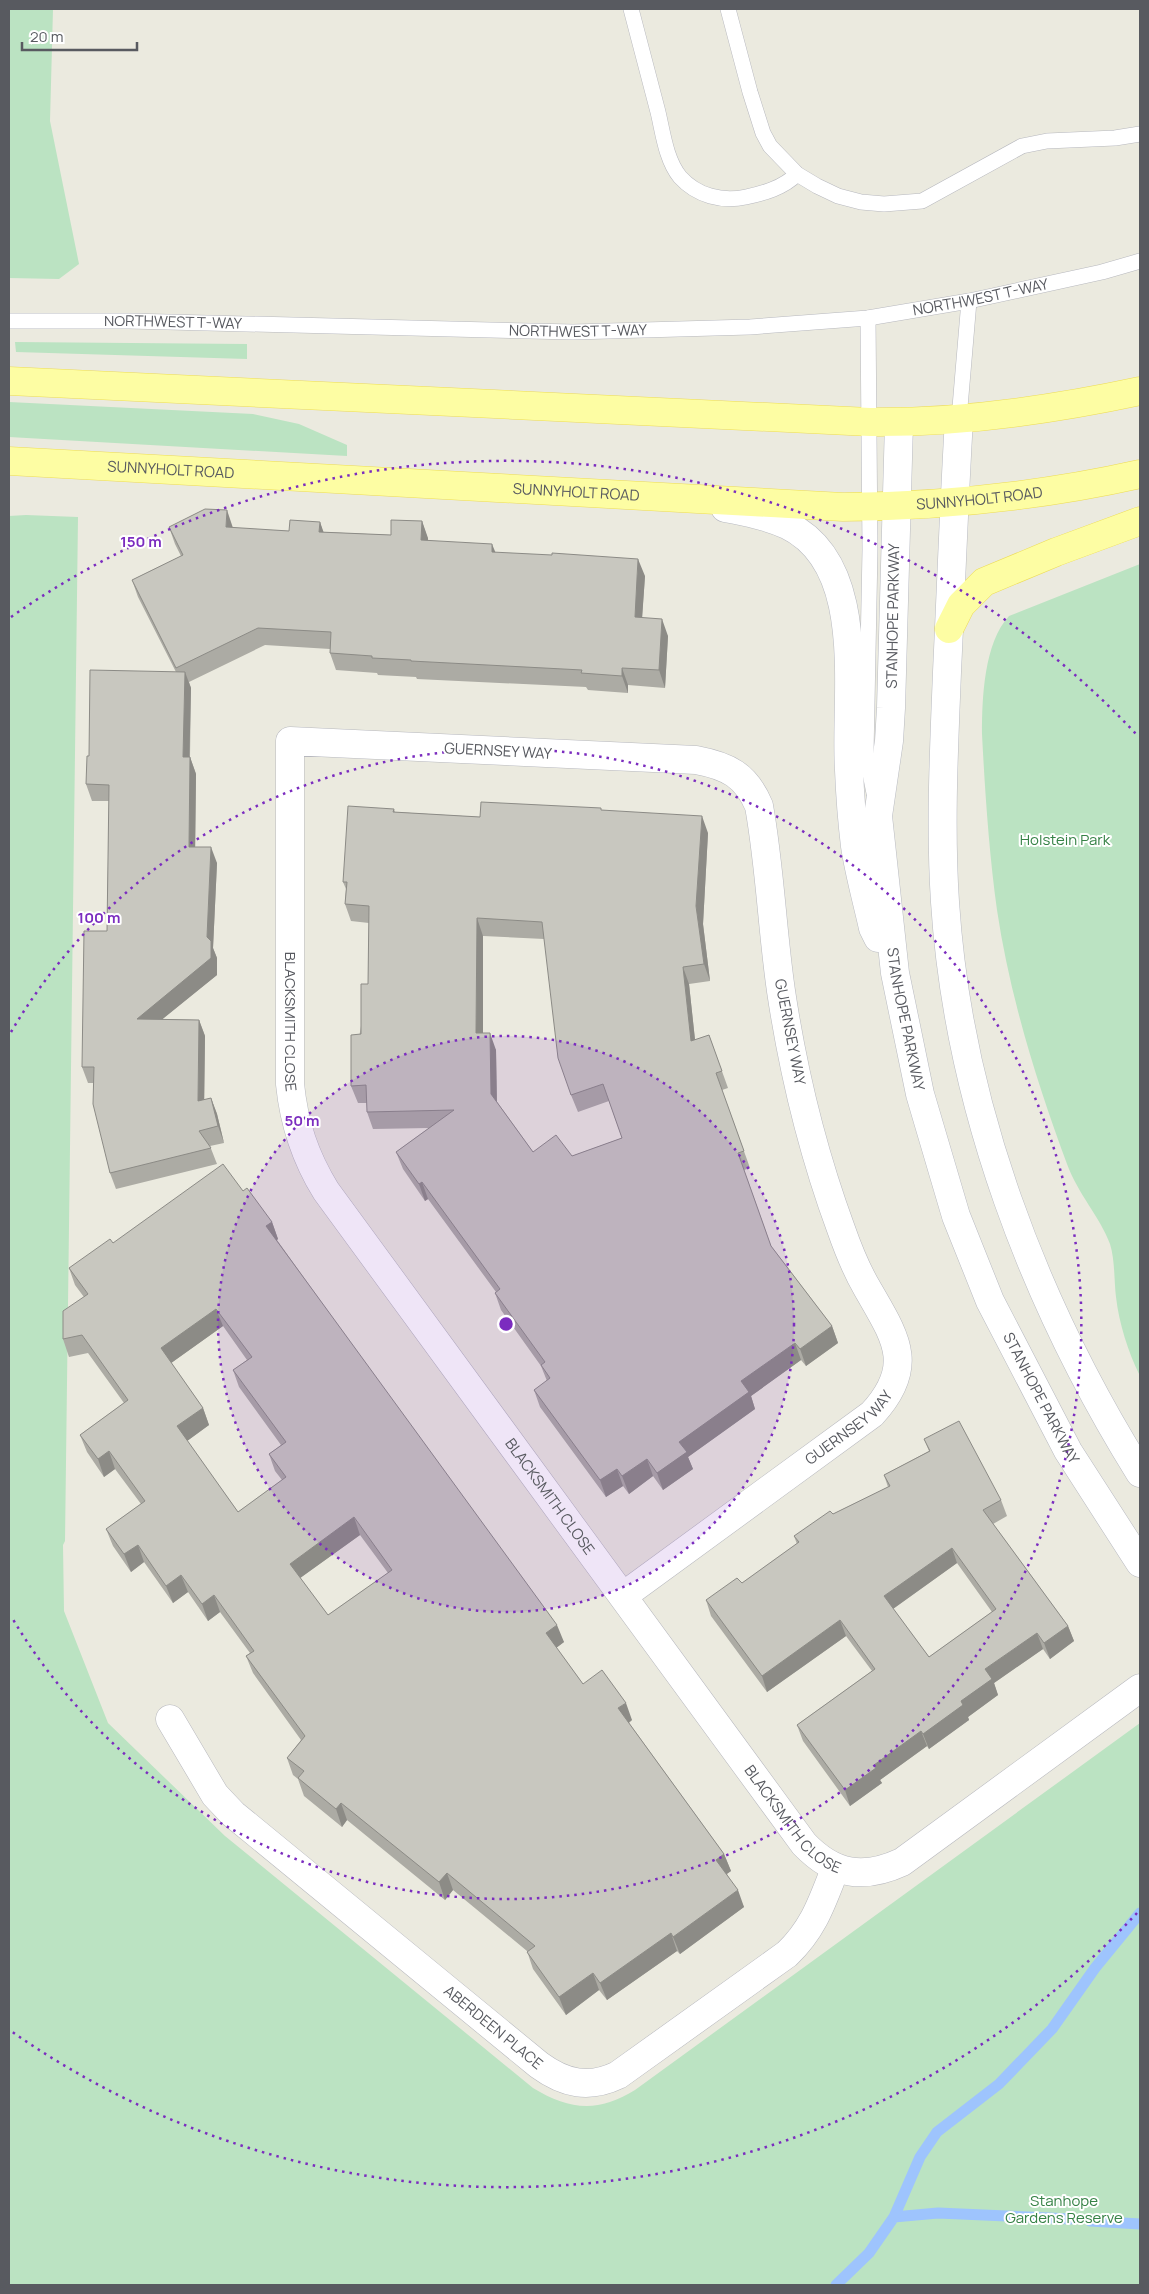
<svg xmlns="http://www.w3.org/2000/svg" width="1149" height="2294" font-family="Manrope,sans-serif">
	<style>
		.green { fill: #bbe3c2 }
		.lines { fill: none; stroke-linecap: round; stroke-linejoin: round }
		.stream { stroke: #9ec4fd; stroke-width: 11 }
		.lane-casing { stroke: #b7b8be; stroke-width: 16 }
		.street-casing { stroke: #b7b8be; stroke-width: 29 }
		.secondary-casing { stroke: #b8bac1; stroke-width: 29 }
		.primary-casing { stroke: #eddc56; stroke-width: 29 }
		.lane { stroke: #fff; stroke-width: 15 }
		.street { stroke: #fff; stroke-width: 28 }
		.secondary { stroke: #fff; stroke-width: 28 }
		.primary { stroke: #fdfda3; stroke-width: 28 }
		.wall { fill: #acaba4; fill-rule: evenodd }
		.shaded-wall { fill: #8c8b86 }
		.building { fill: #c8c7bf; stroke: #8c8b86; fill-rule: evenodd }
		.ring { fill: none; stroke: #7b2cbf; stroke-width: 2.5; stroke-dasharray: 2.5 5 }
		.labels { text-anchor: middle; stroke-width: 4; stroke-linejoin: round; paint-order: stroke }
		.street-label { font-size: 15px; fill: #585a60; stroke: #fff }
		.park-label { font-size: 15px; fill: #368246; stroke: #fff }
		.centre { fill: #7b2cbf; stroke: #fff; stroke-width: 2.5 }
		.ring-label { font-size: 15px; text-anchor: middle; font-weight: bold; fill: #7b2cbf; stroke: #fff; stroke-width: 4; stroke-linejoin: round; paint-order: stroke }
	</style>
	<rect width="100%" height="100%" fill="#ebeadf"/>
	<path class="green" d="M9,9H53L50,121L79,264L59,279L9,278Z
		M15,342L247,344V359L16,352Z
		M9,402L253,414L299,424L347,445V456L9,437Z
		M26,515L78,517L65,1541L63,1545L64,1611L108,1723L225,1836L533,2088C569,2110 598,2113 635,2090L1140,1723V2285H9V516Z
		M1140,564V1376C1128,1352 1119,1323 1116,1297C1114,1280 1115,1260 1110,1244C1100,1217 1078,1194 1067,1164C1037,1083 1010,997 997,910C989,852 985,792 982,734C982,698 984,643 1009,616Z"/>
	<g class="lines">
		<path class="stream" d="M894,2217L938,2213L1071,2219
			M1090,2221L1140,2224
			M836,2285L869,2253L894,2217L920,2157L937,2132L999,2084L1052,2029L1095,1968L1140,1913"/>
		<g class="lane-casing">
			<g id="lane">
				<path d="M631,9C640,43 649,78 658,112C663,133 666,160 680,177C697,196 722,202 746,197C764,193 783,188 797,174"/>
				<path d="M728,9L750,92L763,133L770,146L797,174L817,186L838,196L861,202L884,204L922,201L1022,146L1047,141L1115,138L1140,134"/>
				<path d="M868,318L870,550L866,754L874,793"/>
				<path id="s1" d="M9,321H129L573,332L750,327L868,318L969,301L1102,272L1140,261"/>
				<path d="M959,419L969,301"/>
			</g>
		</g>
		<g class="street-casing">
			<g id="street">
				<path id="s2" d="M623,1596L872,1414C917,1365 895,1337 867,1288C857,1271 848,1249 841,1229C813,1153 793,1071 781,991C772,929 770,867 759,806C746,775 728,766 696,760L290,741V1084C294,1124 305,1157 326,1191L804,1844C834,1875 863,1880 902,1862L1140,1688"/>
				<path id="s3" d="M170,1719L215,1795L233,1814L539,2065C565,2084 589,2089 618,2075L787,1954C814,1928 822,1902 835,1869"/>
			</g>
		</g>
		<g class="secondary-casing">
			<g id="secondary">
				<path d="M959,419C954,504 951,588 947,672C944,748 940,826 945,902C958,1104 1034,1303 1140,1473"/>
				<path id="s4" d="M899,423L891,708L889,741L878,816L895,973L920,1094L956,1216L990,1301L1068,1451L1140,1563"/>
				<path d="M725,508C746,512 767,516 787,525C870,565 844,697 849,770C850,795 852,821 855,846C859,873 867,901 873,928L878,938"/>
			</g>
		</g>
		<g class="primary-casing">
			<g id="primary">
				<path d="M9,381L870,422C962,423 1051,410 1140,391"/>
				<path id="s5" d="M9,461L843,507C944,506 1042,496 1140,474"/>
				<path d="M949,629L961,605L984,582L1056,552L1140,521"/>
			</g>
		</g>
		<use href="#lane" class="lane"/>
		<use href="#street" class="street"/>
		<use href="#secondary" class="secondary"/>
		<use href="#primary" class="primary"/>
	</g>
	<path class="wall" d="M422,521L428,540L495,553L645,576L642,617L668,636L665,688L628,685V693L588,690L586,687L417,679L416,677L378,675L377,673L336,670L330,653V649L265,645L189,682L191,688L190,757L196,774L195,847L217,863L213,948L217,958V975L162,1019L199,1020L205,1036L204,1100L211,1098L217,1114L224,1143L210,1146L217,1164L116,1189L110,1173L94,1083H88L82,1067L107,931L109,801H92L86,784L89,756L176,672L138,597L132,580L181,556L175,544L169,527L233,528L289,531L320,522L323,532L391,535Z
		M394,809L395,812L480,817L602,810L708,833L703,924L710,981L689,984L695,1040L709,1035L728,1088L722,1090L750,1168L744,1170L771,1246L832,1326L838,1343L806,1366L801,1360L751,1396L755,1409L688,1457L693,1469L663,1490L653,1476L629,1494L623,1486L606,1497L540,1407L534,1390L547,1381L541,1366L501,1310L495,1293L496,1292L428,1199L425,1201L403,1169L396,1152L429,1128L373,1129L367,1112V1103H358L351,1086L368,984L369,923L351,921L345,904L346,889L343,882ZM483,936L544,939L571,1095L578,1112L609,1101L622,1138L572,1156L533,1152L497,1102L496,1050L483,1033Z
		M243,1191L272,1222L278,1239L277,1240L564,1642L556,1648L583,1684L632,1720L629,1723L724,1854L731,1871L727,1874L744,1907L680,1954L677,1951L607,2000L599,1990L566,2015L533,1969L527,1951L453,1890L445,1900L347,1820L342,1827L304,1796L298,1779L293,1775L287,1758L301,1740L253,1673L246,1656L250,1653L220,1612L208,1621L188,1592L173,1603L144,1562L131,1572L113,1546L106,1529L141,1504L115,1469L104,1477L87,1452L80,1435L124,1403L88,1353L69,1357L63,1339L84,1297L75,1285L69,1268L113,1243ZM223,1326L247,1360L233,1370L239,1387L281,1445L269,1454L275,1471L282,1480L238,1512L187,1441L209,1425L203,1408L171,1363ZM360,1535L388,1573L328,1615L300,1578Z
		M924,1439L1001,1500L1007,1516L993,1524L1068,1626L1074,1641L1050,1659L1043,1649L994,1683L998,1695L968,1717L969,1720L929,1749L927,1746L880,1780L882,1783L850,1806L803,1741L797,1725L872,1671L846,1636L767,1692L711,1616L706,1600L742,1583L797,1544L794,1536L833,1514L888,1487L884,1475L929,1451ZM957,1563L992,1612L929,1657L893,1609Z"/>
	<path class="shaded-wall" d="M227,510L233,528L226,527Z
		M422,521L428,538L427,557L421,540Z
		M320,522L326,539L319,532Z
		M492,544L499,561L492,552Z
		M638,559L645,576L641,634L635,617Z
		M662,619L668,636L665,688L659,670Z
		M622,668L628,685V693L622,676Z
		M185,672L191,688L189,774L183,757Z
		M190,757L196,774L195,863L189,847Z
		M702,816L708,833L703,924L710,981L704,964L696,906Z
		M211,847L217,863L213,948L217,958V975L143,1035L137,1019L207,937Z
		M477,918L483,936V1050L476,1033Z
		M683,967L689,984L697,1058L691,1041Z
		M199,1020L205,1036L204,1118L198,1101Z
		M490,1033L496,1050L497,1111L491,1094Z
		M211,1098L217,1114L224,1143L218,1126Z
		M422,1182L428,1199L425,1201L419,1184Z
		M272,1222L278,1239L273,1243L266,1226Z
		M216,1309L223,1326L167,1366L161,1348Z
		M832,1326L838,1343L806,1366L800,1349Z
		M795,1343L801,1360L751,1396L755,1409L688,1457L693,1469L663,1490L657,1473L679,1442L741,1381Z
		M203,1408L209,1425L183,1444L177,1426Z
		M109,1451L115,1469L104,1477L98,1459Z
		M647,1459L653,1476L629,1494L622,1476Z
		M617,1469L623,1486L606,1497L600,1480Z
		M354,1517L360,1535L296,1581L290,1564Z
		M138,1545L144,1562L131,1572L124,1554Z
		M952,1548L957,1563L890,1611L884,1596Z
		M181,1575L188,1592L173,1603L166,1586Z
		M214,1595L220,1612L208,1621L202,1604Z
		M840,1620L846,1636L767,1692L762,1676Z
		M557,1625L564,1642L552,1651L546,1633Z
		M1068,1626L1074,1641L1050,1659L1044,1643Z
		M1037,1633L1043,1649L994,1683L998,1695L968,1717L969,1720L929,1749L923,1734L961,1701L985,1669Z
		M626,1703L632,1720L625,1725L618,1708Z
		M921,1731L927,1746L880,1780L882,1783L850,1806L845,1790L874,1765Z
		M341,1803L347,1820L342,1827L336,1809Z
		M724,1854L731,1871L722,1877L716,1860Z
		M447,1873L453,1890L445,1900L439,1882Z
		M738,1890L744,1907L680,1954L673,1937Z
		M671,1933L677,1951L607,2000L600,1983Z
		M593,1973L599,1990L566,2015L559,1997Z"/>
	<path class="building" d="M205,509L227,510L226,527L289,531L290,520L320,522L319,532L391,535V520L422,521L421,540L492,544V552L552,555V553L638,559L635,617L662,619L659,670L622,668V676L581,673L582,670L411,661V660L372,658V656L330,653L331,632L258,628L176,668L132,580L183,555L169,527Z
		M90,670L185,672L183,757H190L189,847H211L207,937L211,941V958L137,1019L199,1020L198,1101L211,1098L218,1126L199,1131L211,1148L110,1173L93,1104L94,1067H82L84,931H107L109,785L86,784L87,756H89Z
		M481,802L601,808V810L702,816L696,906L704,964L683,967L691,1041L709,1035L722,1071L716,1073L744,1151L738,1153L771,1246L832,1326L800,1349L795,1343L741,1381L749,1392L679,1442L687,1452L657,1473L647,1459L622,1476L617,1469L600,1480L534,1390L550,1378L541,1365L545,1362L495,1293L500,1289L422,1182L419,1184L396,1152L454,1110L367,1112L366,1085L351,1086V1035L361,1034V984H368L369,906L345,904L347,882H343L348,806L394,809L393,812L480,817ZM477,918L542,922L558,1058L571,1095L603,1084L622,1138L572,1156L556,1135L533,1152L491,1094L490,1033H476Z
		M223,1164L243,1191L247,1188L272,1222L266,1226L557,1625L546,1633L583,1684L602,1670L626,1703L618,1708L724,1854L716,1860L738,1890L673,1937L671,1933L600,1983L593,1973L559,1997L527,1952L535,1946L447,1873L439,1882L341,1803L336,1809L298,1778L304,1771L287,1758L305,1736L246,1656L254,1651L214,1595L202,1604L181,1575L166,1586L138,1545L124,1554L106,1529L145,1501L109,1451L98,1459L80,1435L128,1400L82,1335L63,1339V1311L88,1294L69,1268L110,1239L113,1243ZM216,1309L252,1357L233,1370L286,1442L269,1454L286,1477L238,1512L177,1426L203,1408L161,1348ZM354,1517L392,1570L328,1615L290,1564Z
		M959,1421L1001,1500L983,1510L1068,1626L1044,1643L1037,1633L985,1669L992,1679L961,1701L963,1705L923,1734L921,1731L874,1765L876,1768L845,1790L797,1725L875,1669L840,1620L762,1676L706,1600L737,1578L742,1583L799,1542L794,1536L830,1511L833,1514L890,1486L884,1475L930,1451L924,1439ZM952,1548L996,1609L929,1657L884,1596Z"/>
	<circle cx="506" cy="1324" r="288" fill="#7b2cbf" fill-opacity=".12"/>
	<g class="ring">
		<circle cx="506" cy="1324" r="288"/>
		<path d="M11 1032A575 575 0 1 1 11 1616"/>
		<path d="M1137 1913A863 863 0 0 1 11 2031M11 617A863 863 0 0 1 1137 735"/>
	</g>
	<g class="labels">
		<g class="street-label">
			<text dy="5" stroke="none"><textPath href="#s1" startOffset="974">NORTHWEST T-WAY</textPath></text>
			<text dy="5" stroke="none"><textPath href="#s1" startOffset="164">NORTHWEST T-WAY</textPath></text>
			<text dy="5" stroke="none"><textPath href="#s1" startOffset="569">NORTHWEST T-WAY</textPath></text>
			<text dy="5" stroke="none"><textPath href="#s5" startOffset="162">SUNNYHOLT ROAD</textPath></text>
			<text dy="5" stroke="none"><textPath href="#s5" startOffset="568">SUNNYHOLT ROAD</textPath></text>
			<text dy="5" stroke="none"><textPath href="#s5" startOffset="972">SUNNYHOLT ROAD</textPath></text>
			<text transform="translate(893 616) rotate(-89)" y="5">STANHOPE PARKWAY</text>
			<text transform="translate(498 751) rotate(3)" y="5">GUERNSEY WAY</text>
			<text dy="5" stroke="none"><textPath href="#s4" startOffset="599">STANHOPE PARKWAY</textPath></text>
			<text dy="5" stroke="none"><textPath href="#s2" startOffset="1715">BLACKSMITH CLOSE</textPath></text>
			<text transform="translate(790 1032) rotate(79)" y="5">GUERNSEY WAY</text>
			<text dy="5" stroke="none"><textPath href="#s4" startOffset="1004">STANHOPE PARKWAY</textPath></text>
			<text dy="5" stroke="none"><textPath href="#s2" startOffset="282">GUERNSEY WAY</textPath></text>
			<text dy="5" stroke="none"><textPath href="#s2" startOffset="2270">BLACKSMITH CLOSE</textPath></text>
			<text dy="5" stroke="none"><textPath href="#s2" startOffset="2675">BLACKSMITH CLOSE</textPath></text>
			<text dy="5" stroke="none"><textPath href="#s3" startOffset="451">ABERDEEN PLACE</textPath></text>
		</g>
		<g class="park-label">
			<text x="1065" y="845">Holstein Park</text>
			<text x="1064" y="2206">Stanhope<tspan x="1064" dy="17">Gardens Reserve</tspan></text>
		</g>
	</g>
	<circle cx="506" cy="1324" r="8" class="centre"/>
	<g class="ring-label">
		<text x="141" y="547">150 m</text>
		<text x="99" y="923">100 m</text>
		<text x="302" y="1126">50 m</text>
	</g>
	<rect width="1149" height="2294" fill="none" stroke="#585a60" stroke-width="20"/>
	<path d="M22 42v8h115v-8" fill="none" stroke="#585a60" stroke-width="2.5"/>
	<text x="30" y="42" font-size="15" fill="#585a60" stroke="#ffffff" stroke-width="4" paint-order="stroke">20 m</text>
</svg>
